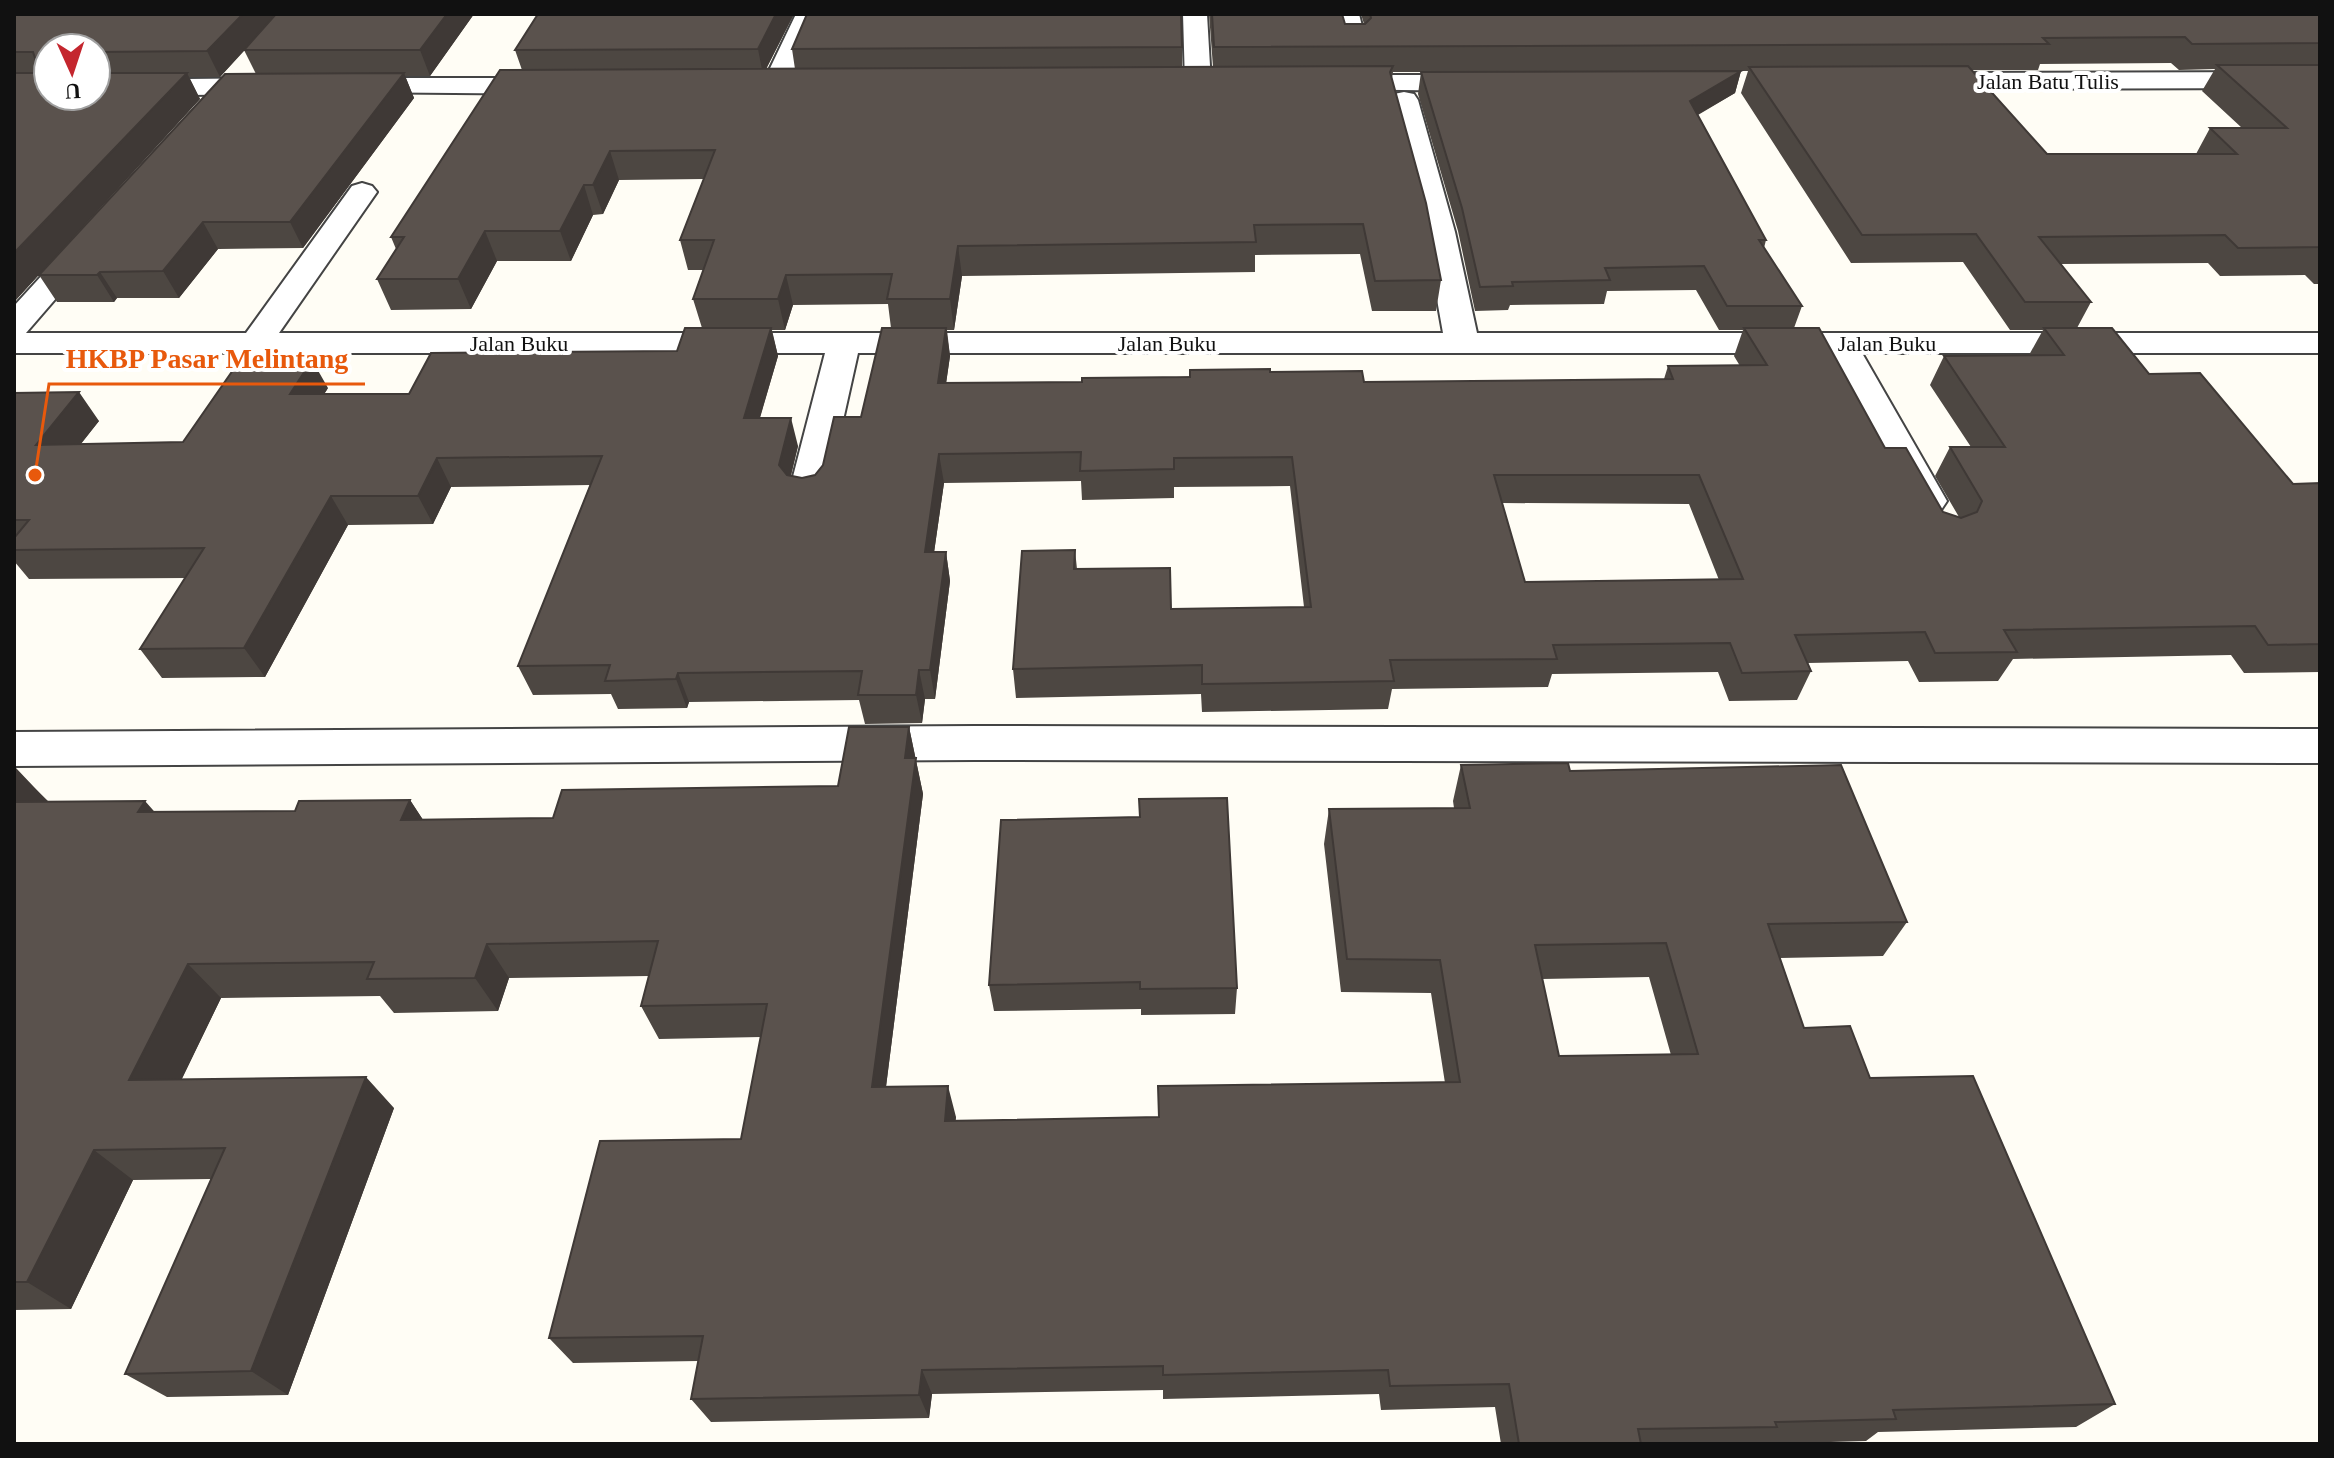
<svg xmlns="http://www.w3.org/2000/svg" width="2334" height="1458" font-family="Georgia,serif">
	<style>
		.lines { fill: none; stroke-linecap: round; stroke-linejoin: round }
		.minor-casing { stroke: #444; stroke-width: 4 }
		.minor { fill: #fff; fill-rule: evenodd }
		.wall { fill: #4d4742; fill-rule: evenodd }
		.shaded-wall { fill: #3f3936 }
		.building { fill: #5a524d; stroke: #3f3936; stroke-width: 2; fill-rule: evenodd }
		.labels { text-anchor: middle; stroke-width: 8; stroke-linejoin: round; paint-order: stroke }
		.far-street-label { font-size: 22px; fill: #111; stroke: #fff }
		.leader { fill: none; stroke: #e8590c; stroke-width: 3 }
		.callout-dot { fill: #e8590c; stroke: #fff; stroke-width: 3 }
		.callout-label { font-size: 28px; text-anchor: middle; font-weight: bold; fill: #e8590c; stroke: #fff; stroke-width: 8; stroke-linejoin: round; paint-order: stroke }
	</style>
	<rect width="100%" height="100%" fill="#fffdf5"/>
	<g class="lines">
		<g class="minor-casing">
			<path id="minor" d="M796,14H820L784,91H766L762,85Z
				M1183,14H1207L1211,83L1207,89H1189L1185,83Z
				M1335,14H1359L1366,42L1362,47H1344Z
				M2320,72V88L1922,89L1913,87L1909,81L1913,75L1922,73Z
				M1334,75H1478L1487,77L1491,83L1487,89L1478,91L1325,89L1321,83L1325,77Z
				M274,78L283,80L287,86L283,92L274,94L96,96V80Z
				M350,78H550L559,80L563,86L559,92L550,94L341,92L337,86L341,80Z
				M1404,92L1414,94L1418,100L1455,232L1477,333H2320V353H1862L1947,501L1941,510L1928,513L1915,510L1909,501L1828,353H858L827,492L821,501L808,504L795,501L789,492L825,353H14V306L76,238L87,236L98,238L102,245L26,333H246L352,186L362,183L372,186L377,192L279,333H1443L1425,232L1390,100L1394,94Z
				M974,726L2320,729V763L974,760L14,766V732Z"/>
		</g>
		<use href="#minor" class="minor"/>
	</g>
	<path class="wall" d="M14,14H474L430,76H405L414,98L303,248L218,249L179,298H117L114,302H57L39,275L256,74L244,50L220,77H189L200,99L14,302ZM48,48H96V96Z
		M538,14H794L766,69H795L792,49L1182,47V67H1213L1209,14H1342L1345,24H1364L1361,14H2320V284H2314L2305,275L2220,276L2208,263L2061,264L2091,302L2077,328L2149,374L2293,484L2320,483V672L2244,673L2231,655L2013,659L1998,681L1919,682L1908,661L1808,663L1811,671L1797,700L1729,701L1718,672L1552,674L1548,687L1392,689L1388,709L1202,712L1201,694L1016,698L1013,669L1075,550L1077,569L1171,609L1304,607L1290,486L1174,487V498L1082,500L1081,481L944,483L934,552H946L950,581L935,699H925L922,723L865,724L859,700L689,702L687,708L618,709L611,694L533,695L518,666L590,485L451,487L433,524L348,525L265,677L162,678L140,649L186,578L29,579L14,561V393L99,421L81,444L183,442L328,388L324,394H409L677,351L702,328L693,299L704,270H688L680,240L704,179L619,180L603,214L593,215L571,261H497L471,309L391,310L377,279L396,249L391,237L522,70L515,50ZM2171,63L2179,70L2215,69L2202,91L2242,128H2210L2196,154H2047L1972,70H2038L2040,64ZM1741,71H1748L1741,93L1851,263L1963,262L2010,330H2043L2029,355L1944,356L1930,385L1971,447H1950L1935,476L1959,517L1943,512L1885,448L1794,328L1802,306L1764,248L1766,240L1698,115L1735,93ZM1393,72H1421L1418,94L1458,231L1475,311L1508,310L1510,305L1604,304L1607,291L1696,290L1719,330H1743L1734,356L1740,366H1668L1664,379L1364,382L1270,372L1082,382L946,383L950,356L947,330H954L962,276L1255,272V255L1360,254L1372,311H1436L1441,280L1392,78ZM888,304L891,328L861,417L815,475L802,478L791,476L798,446L760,418L778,356L772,330H785L793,305ZM1502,503L1689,504L1719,580L1525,582Z
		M909,727L923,794L886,1087L956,1117L955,1121L1158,1117L1445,1083L1431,993L1341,992L1324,844L1329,809L1454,808L1453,801L1461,765L1570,771L1907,922L1883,956L1780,958L1804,1028L1870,1078L2115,1404L2076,1427L1878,1432L1866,1441L1758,1444H1501L1495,1407L1381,1410L1379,1394L1163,1399V1390L932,1394L929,1418L711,1422L691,1399L698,1361L573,1363L549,1338L741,1139L761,1037L659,1039L641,1006L649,976L509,978L498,1011L394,1013L380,996L221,998L181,1080L394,1108L288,1395L167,1397L125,1374L211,1179L133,1180L71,1309L14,1310V768L49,802L155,812L295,811L410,800L423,820L553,818L838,786ZM1649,977L1671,1055L1559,1056L1542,979Z
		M1001,820L1237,988L1235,1014L1141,1015V1009L994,1011L989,985Z"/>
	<path class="shaded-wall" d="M243,14H278L220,77L207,51Z
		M447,14H474L430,76L420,50Z
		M776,14H794L763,75L758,49Z
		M1741,71L1735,93L1683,123L1690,101Z
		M187,73L200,99L14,302V253Z
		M404,73L414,98L303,248L290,222Z
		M610,151L619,180L603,214L593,185Z
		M584,185L593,215L571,261L560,231Z
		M203,222L218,249L179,298L163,271Z
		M485,231L497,261L471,309L458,279Z
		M958,246L962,276L954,330L950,299Z
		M100,272L117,298L114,302L97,275Z
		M786,275L793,305L785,330L778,299Z
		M771,328L778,356L751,447L744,418Z
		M946,328L950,356L942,412L938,383Z
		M312,360L328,388L306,423L290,394Z
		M79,392L99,421L57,473L36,445Z
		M791,418L798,446L786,494L779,465Z
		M939,454L944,483L930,581L925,552Z
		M437,458L451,487L433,524L418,496Z
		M331,496L348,525L265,677L244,648Z
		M946,552L950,581L935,699L930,670Z
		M919,670L925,699L922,723L916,695Z
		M678,673L689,702L687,708L676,679Z
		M909,727L923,794L882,1118L872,1087Z
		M16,768L50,804L14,824V770Z
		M410,800L433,835L401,820Z
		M145,801L176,836L138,812Z
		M487,944L509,978L498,1011L475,978Z
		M188,964L221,998L166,1112L129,1080Z
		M366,1077L394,1108L288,1395L251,1371Z
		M948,1086L956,1117L953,1151L945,1121Z
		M94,1150L133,1180L71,1309L27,1282Z
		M922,1370L932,1394L929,1418L919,1395Z"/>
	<path class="building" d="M14,14H243L207,51L96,52V48H48V96H96V73H187L14,253V73H36L39,70L33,52H14Z
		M276,14H447L420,50H244Z
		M538,14H776L758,49L515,50Z
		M807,14H1181L1182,47L792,49Z
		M1212,14H1342L1345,24H1365L1371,18L1370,14H2320V43L2192,44L2185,37L2043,38L2049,44L1214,47Z
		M2217,65H2320V247L2238,248L2225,235L2039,237L2091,302H2025L1976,234L1862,235L1749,67L1968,66L2047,154H2237L2210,128H2287Z
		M1393,66L1390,72L1426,203L1441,280L1375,281L1363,224L1254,225L1256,242L958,246L950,299H887L892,274L786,275L778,299H693L714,240H680L715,150L610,151L593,185H584L560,231H485L458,279H377L404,237H391L500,70Z
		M1741,71L1690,101L1766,240H1759L1802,306H1727L1704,266L1605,268L1610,280L1512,282L1513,286L1480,287L1462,208L1421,72Z
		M404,73L290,222H203L163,271L100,272L97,275H39L225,74Z
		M685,328H771L744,418H791L779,465L787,475L802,478L815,475L823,465L834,417H861L882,328H946L938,383L1082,382V378L1190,377V370L1270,369V372L1362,371L1364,382L1673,379L1668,366L1767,365L1744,328H1819L1885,448H1906L1943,512L1961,518L1977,512L1982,501L1950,447H2005L1944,356L2064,355L2044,328H2112L2149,374L2200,373L2293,484L2320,483V644L2268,645L2255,626L2004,630L2017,652L1935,653L1925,632L1795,635L1811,671L1742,673L1730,643L1553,645L1557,659L1390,660L1394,681L1202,684V665L1013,669L1022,551L1075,550L1074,569L1170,568L1171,609L1311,607L1292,457L1174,458V469L1080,471L1081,452L939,454L925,552H946L930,670H919L916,695H858L862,671L678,673L676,679L605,681L610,665L518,666L602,456L437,458L418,496H331L244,648L140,649L204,548L14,550V538L29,520H14V393L79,392L36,445L183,442L240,360H312L290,394H409L431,353L677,351ZM1494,475H1699L1743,579L1525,582Z
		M849,727H909L905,758H916L872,1087L948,1086L945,1121L1159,1117L1158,1086L1460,1082L1440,960L1347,959L1329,809L1470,808L1461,765L1568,763L1570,771L1841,765L1907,922L1768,924L1804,1028L1850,1026L1870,1078L1973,1076L2115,1404L1893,1410L1896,1419L1775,1422L1777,1427L1638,1429L1641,1444H1519L1509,1384L1390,1386L1388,1370L1163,1375V1366L922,1370L919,1395L691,1399L703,1336L549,1338L600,1141L741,1139L767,1004L641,1006L658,941L487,944L475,978L367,979L374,962L188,964L129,1080L366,1077L251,1371L125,1374L225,1148L94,1150L27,1282H14V802L145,801L138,812L295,811L299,801L410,800L401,820L553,818L562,790L838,786ZM1666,943L1698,1054L1559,1056L1535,945Z
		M1227,798L1237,988L1140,989V982L989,985L1001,820L1140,817L1139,799Z"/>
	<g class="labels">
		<g class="far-street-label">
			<text x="2048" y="89">Jalan Batu Tulis</text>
			<text x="519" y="351">Jalan Buku</text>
			<text x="1167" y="351">Jalan Buku</text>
			<text x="1887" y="351">Jalan Buku</text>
		</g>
	</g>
	<path class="leader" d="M35 475L49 384H365"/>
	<circle class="callout-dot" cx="35" cy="475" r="8"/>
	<g class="callout-label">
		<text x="207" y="368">HKBP Pasar Melintang</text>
	</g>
	<rect width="2334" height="1458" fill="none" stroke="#111111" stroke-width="32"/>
	<g transform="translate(72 72) rotate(177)"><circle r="38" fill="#ffffff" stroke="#a0a0a0" stroke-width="2"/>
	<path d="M0-6L14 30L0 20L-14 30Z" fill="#c4262e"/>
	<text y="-12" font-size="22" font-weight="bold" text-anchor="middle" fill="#111111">U</text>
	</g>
</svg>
